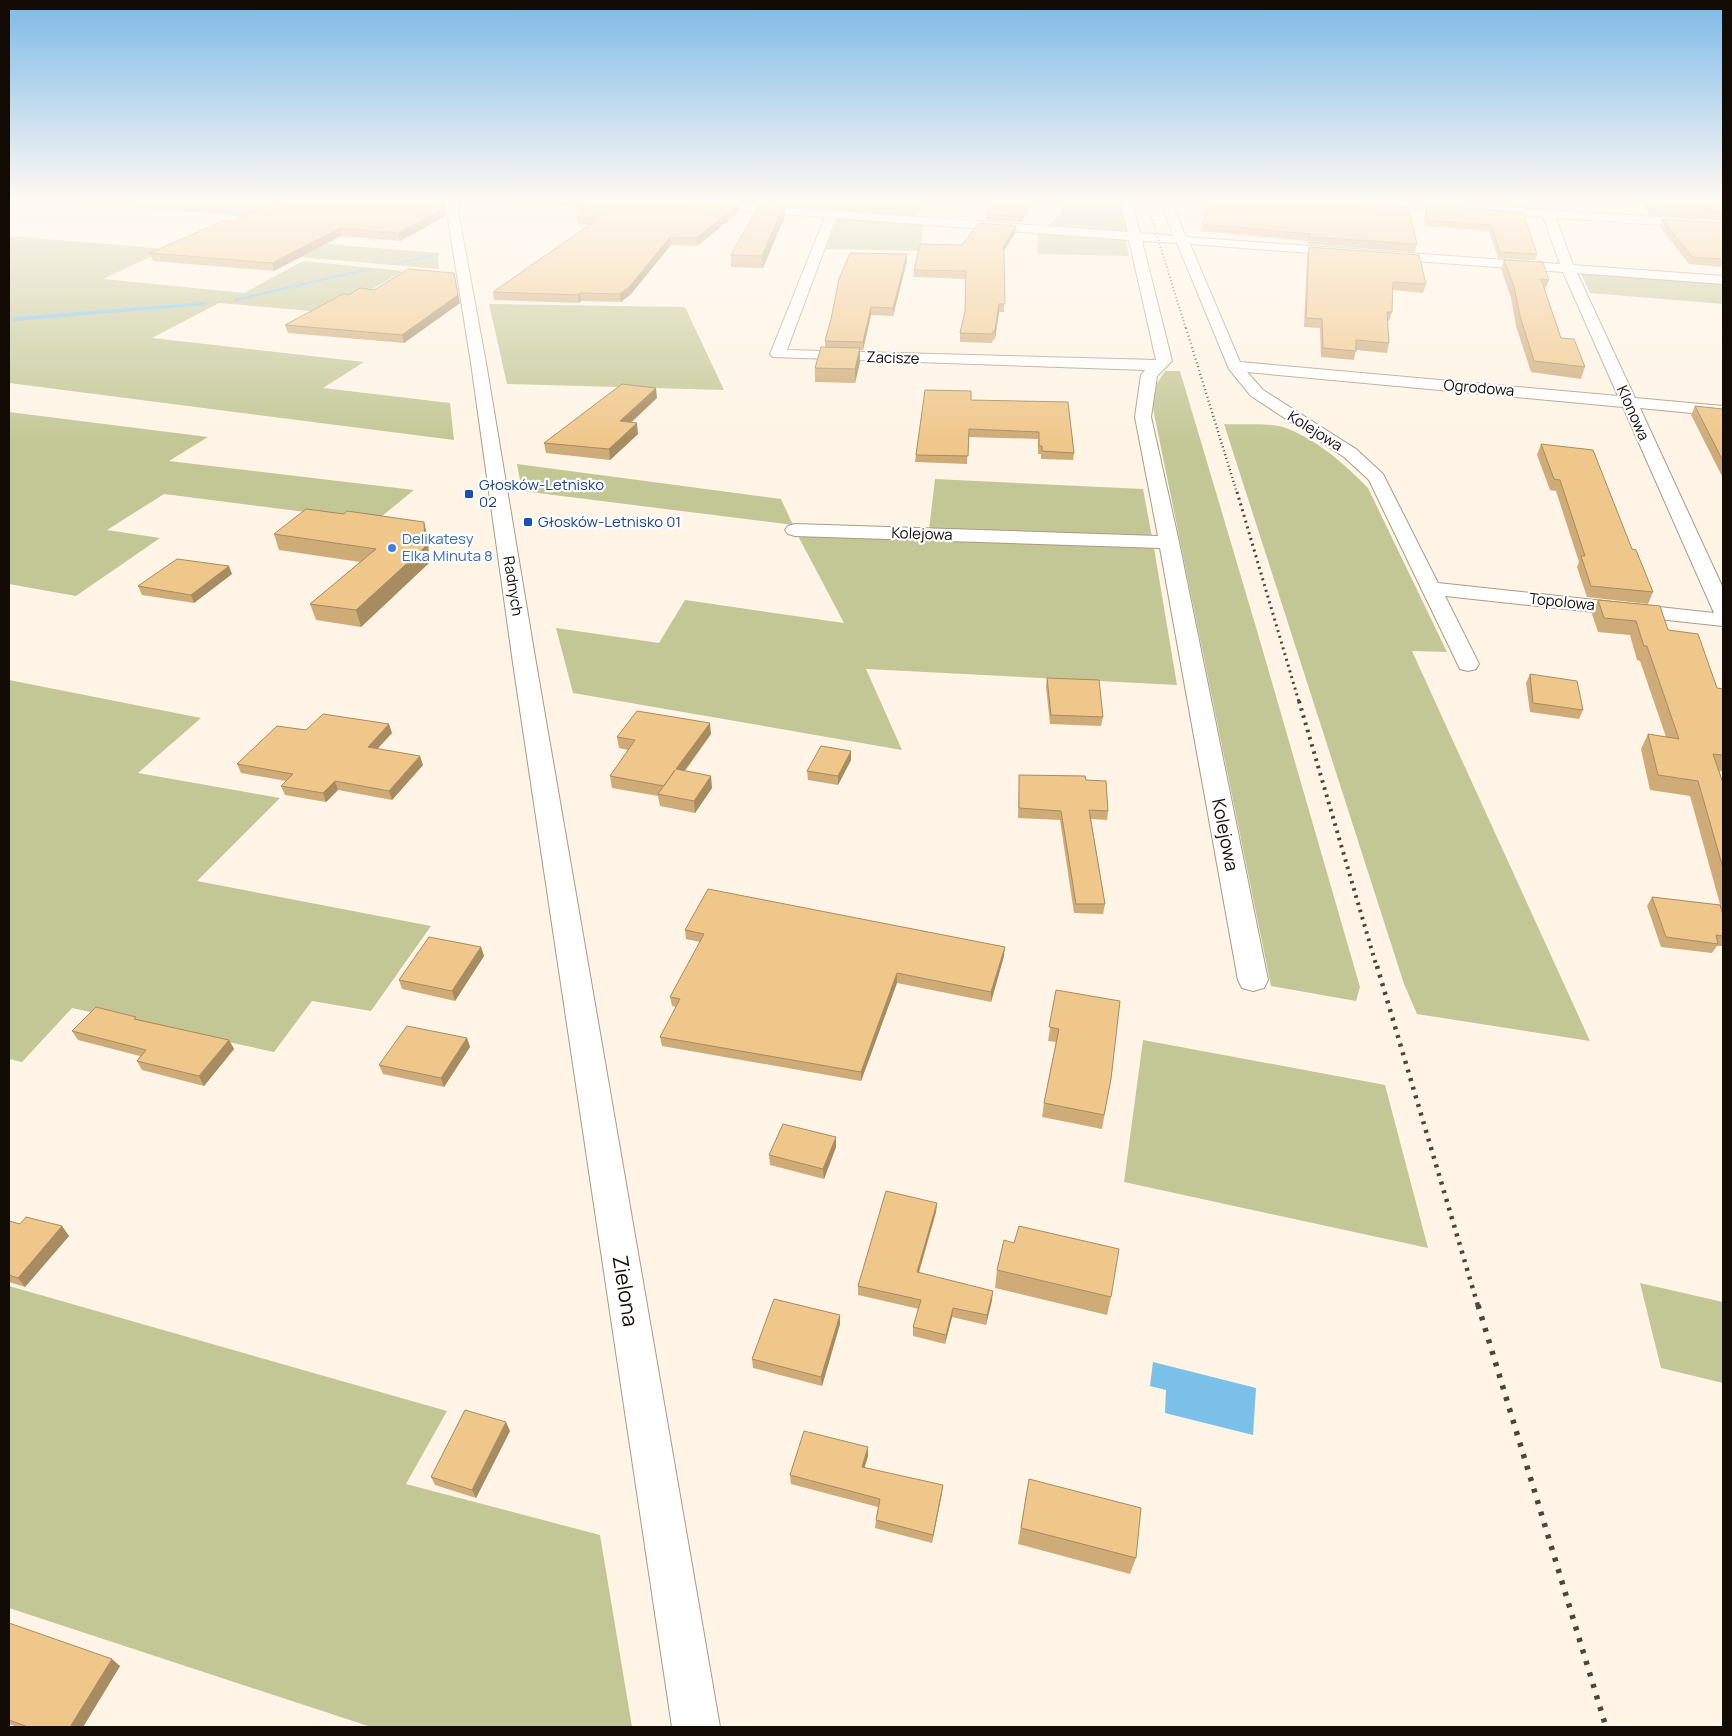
<svg xmlns="http://www.w3.org/2000/svg" width="1732" height="1736" font-family="Manrope,sans-serif">
	<style>
		.green { fill: #c3c795 }
		.water { fill: #7ac0e8 }
		.lines { fill: none; stroke-linecap: round; stroke-linejoin: round }
		.stream { fill: #7ac0e8; fill-rule: evenodd }
		.minor-casing { stroke: #ab9b83; stroke-width: 2 }
		.minor { fill: #fff; fill-rule: evenodd }
		.rail-far5 { stroke: #4b443b; stroke-width: 2; stroke-dasharray: 1 2.5; stroke-linecap: butt }
		.rail-far4 { stroke: #4b443b; stroke-width: 2.5; stroke-dasharray: 1 3; stroke-linecap: butt }
		.rail-far3 { stroke: #4b443b; stroke-width: 3; stroke-dasharray: 2 4; stroke-linecap: butt }
		.rail-far2 { stroke: #4b443b; stroke-width: 4; stroke-dasharray: 2.5 5; stroke-linecap: butt }
		.rail-far1 { stroke: #4b443b; stroke-width: 4.5; stroke-dasharray: 3 6; stroke-linecap: butt }
		.rail { stroke: #4b443b; stroke-width: 5.5; stroke-dasharray: 4 8; stroke-linecap: butt }
		.wall { fill: #ceab77 }
		.shaded-wall { fill: #a78b61 }
		.building { fill: #efc78a; stroke: #a78b61 }
		.transit-dot { fill: #1a4fb4; stroke: #fff; stroke-width: 2 }
		.shop-dot { fill: #3f7fe0; stroke: #fff; stroke-width: 2 }
		.labels { text-anchor: middle; stroke-width: 4.5; stroke-linejoin: round; paint-order: stroke }
		.far-street-label { font-size: 15px; fill: #110b04; stroke: #fff }
		.far-transit-label { font-size: 15px; fill: #164399; stroke: #fff; text-anchor: start }
		.far-shop-label { font-size: 15px; fill: #366cbe; stroke: #fff; text-anchor: start }
		.street-label { font-size: 18px; fill: #110b04; stroke: #fff }
		.near-street-label { font-size: 21px; fill: #110b04; stroke: #fff }
	</style>
	<rect width="100%" height="100%" fill="#fff4e5"/>
	<path class="green" d="M44,200H368L323,223Z
		M764,200H930L915,217L758,205Z
		M1060,200H1119L1128,232L1047,226L1062,213L1058,204Z
		M838,217L924,223L920,251L826,249Z
		M1038,232L1125,238L1129,256L1037,254Z
		M9,236L167,249L103,279L244,293L303,261L403,271L350,302L321,312L219,303L152,338L364,362L323,388L450,403L454,440L9,383Z
		M327,244L438,253L439,269L299,257Z
		M1580,272L1723,283V304L1590,293Z
		M489,304L685,307L724,390L507,384Z
		M1165,371H1180L1258,634L1360,987L1356,1001L1271,986L1150,394Z
		M9,412L208,437L169,461L414,490L376,521L164,494L107,530L160,538L76,596L9,584Z
		M1224,424C1240,425 1269,423 1283,427C1315,438 1345,464 1368,488L1447,652L1412,651L1590,1041L1417,1014L1404,984Z
		M517,464L781,499L793,525L522,491Z
		M935,479L1143,489L1152,537L929,530Z
		M797,534L1154,548L1177,685L866,669L902,750L573,693L556,628L659,643L685,600L844,623Z
		M9,680L201,718L138,773L280,798L197,881L431,926L371,1011L312,1001L274,1052L72,1008L22,1062L9,1059Z
		M1143,1040L1385,1085L1428,1248L1124,1182Z
		M1640,1283L1723,1302V1383L1661,1368Z
		M9,1286L447,1411L406,1484L600,1535L632,1727H371L9,1608Z"/>
	<path class="water" d="M1153,1362L1256,1388L1253,1435L1165,1413L1166,1390L1150,1386Z"/>
	<g class="lines">
		<path class="stream" d="M438,253L440,255L392,265L390,264Z
			M368,268L370,270L236,301L233,299Z
			M204,302L206,305L14,321L11,319L14,317Z"/>
		<g class="minor-casing">
			<path id="minor" d="M445,200H456L486,363L536,663L720,1727H672L513,663L471,363Z
				M634,200H682L1128,232L1120,200H1131L1140,233L1174,236L1159,200H1170L1186,237L1560,264L1543,217L1343,203L1337,200H1390L1723,221V229L1556,218L1573,265L1723,276V284L1577,273L1635,398L1723,406V416L1640,408L1723,588V626L1445,596L1479,664L1476,669L1468,671L1460,669L1369,480L1344,457L1251,396L1229,369L1177,243L1142,241L1172,361L1157,376L1151,417L1179,542L1268,980L1264,988L1253,991L1242,988L1238,980L1160,548L795,536L788,534L785,530L788,526L795,524L1158,536L1135,417L1141,375L1145,370L773,357L770,354L825,217L640,203ZM836,218L1129,240L1156,360L787,350ZM1190,244L1563,272L1618,396L1240,362ZM1247,372L1623,407L1714,613L1438,583L1383,474L1356,449L1263,390Z"/>
		</g>
		<use href="#minor" class="minor"/>
		<path class="rail-far5" d="M1146,200L1186,329"/>
		<path class="rail-far4" d="M1186,328L1237,493"/>
		<path class="rail-far3" d="M1237,492L1299,702"/>
		<path class="rail-far2" d="M1299,701L1377,968"/>
		<path class="rail-far1" d="M1377,966L1478,1306"/>
		<path class="rail" d="M1478,1305L1606,1727"/>
	</g>
	<path class="wall" d="M443,200L446,216L400,241L341,236L274,271L153,261L150,253L233,221Z
		M457,200H665L739,212L697,246L671,245L631,294L621,302L581,301L579,303L494,300L493,292L589,225L578,224L577,217L582,214L579,213L578,207L474,200L459,208Z
		M703,200H756L751,203Z
		M1035,200L1021,222L985,220V214Z
		M1199,200H1364L1365,205L1417,244L1415,252L1308,244V241L1201,231L1207,204L1198,203Z
		M1426,200H1519V201L1518,206Z
		M1639,200H1723V220L1650,215Z
		M784,205L785,216L763,268L731,267V255Z
		M1427,205L1523,212L1537,254L1535,260L1498,258L1489,231L1425,226V211Z
		M1662,219L1723,223V267L1689,264L1660,227Z
		M1016,226L1015,233L1004,251V312H999L995,339L993,340L992,343L960,342V333L965,312L966,279L913,277L914,270L962,245Z
		M1309,247L1426,284L1423,293L1392,290V312L1389,321H1387L1389,343L1387,353L1356,350L1354,360L1321,357L1320,328L1304,327L1307,255Z
		M907,254V261L893,316L871,315L863,350H860V362L855,383L815,382V368L825,347V341Z
		M1504,260L1549,280L1545,290L1561,338L1585,367L1581,379L1531,372L1516,326L1511,298L1501,269Z
		M460,303L404,343L288,333L285,325Z
		M657,398L631,423L638,434L610,460L546,453L544,443Z
		M971,400L1068,402L1074,453L1073,460L1041,459V454H1038V439L968,437L967,464L915,462L916,455Z
		M1695,406L1723,409V478L1691,415Z
		M1541,444L1632,549L1653,592L1648,604L1587,597L1577,567L1579,562L1556,491L1550,490L1537,455Z
		M274,534L428,538L429,563L361,627L316,620L310,604L360,562L279,550Z
		M232,574L194,603L142,595L138,586Z
		M1598,600L1668,630L1717,688L1723,689V771H1719L1723,783V946H1717L1712,953L1661,947L1647,906L1652,897L1723,915L1690,796L1650,790L1641,749L1648,734L1666,737L1640,661L1637,660L1630,635L1598,632L1592,614Z
		M1530,674L1583,710L1579,719L1530,712L1526,683Z
		M1047,678L1103,717L1101,726L1050,724L1046,687Z
		M306,730L392,733L377,748L423,765L392,800L338,790L326,802L285,795L281,786L286,781L241,773L237,764Z
		M711,734L685,771L712,788L695,813L660,806L658,796L612,788L610,776L628,750L619,748L617,737Z
		M851,760L838,785L808,780L807,771Z
		M1019,775L1086,780L1108,811L1107,820L1091,819L1105,904L1103,914L1074,913L1060,820L1018,818L1019,784Z
		M685,930L1004,956L991,1002L897,983L861,1081L662,1046L660,1037L676,1007L672,1006L670,997L700,942L686,939Z
		M481,947L484,956L455,1001L402,989L399,980Z
		M1056,990L1111,1079L1102,1129L1042,1117L1044,1103L1056,1042L1048,1041Z
		M137,1019L229,1040L234,1049L204,1086L142,1070L137,1061L140,1056L78,1040L72,1031Z
		M467,1038L470,1047L444,1087L383,1074L379,1065Z
		M836,1147L824,1179L770,1165L769,1155Z
		M937,1203L936,1212L919,1273L992,1300L986,1325L952,1317L945,1344L913,1336V1327L919,1309L858,1295V1286Z
		M9,1221L20,1224L62,1226L69,1236L25,1287L9,1282Z
		M997,1270L1111,1297L1107,1315L995,1288Z
		M840,1315V1324L822,1386L753,1368L752,1359Z
		M510,1431L476,1498L435,1485L431,1477Z
		M868,1456L864,1468L942,1493L932,1543L875,1528L876,1520L878,1507L791,1484L790,1475Z
		M1029,1479L1136,1558L1130,1574L1018,1544Z
		M9,1623L120,1666L83,1727H17L9,1724Z"/>
	<path class="shaded-wall" d="M443,200L446,216L400,241L398,233L444,200Z
		M461,200H474L459,208L458,201Z
		M751,200H756L751,203Z
		M1032,200H1035L1021,222L1022,217Z
		M739,205V212L697,246L696,238Z
		M784,205L785,216L763,268L762,256Z
		M1016,226L1015,233L1001,256L1002,249Z
		M340,228L341,236L274,271L272,263Z
		M670,237L671,245L631,294L621,302L620,294Z
		M907,254V261L893,316V308Z
		M454,273L460,303L404,343L402,335Z
		M580,293L581,301L579,303L578,295Z
		M999,304V312L995,339V331Z
		M871,307V315L863,350V342Z
		M860,348V362L855,383V369Z
		M656,388L657,398L621,431L620,421Z
		M637,423L638,434L610,460L609,449Z
		M424,522L428,538L429,563L361,627L356,610Z
		M229,566L232,574L194,603L191,595Z
		M710,723L711,734L677,781L676,769Z
		M389,724L392,733L371,756L368,747Z
		M851,751V760L838,785V776Z
		M420,756L423,765L392,800L389,791Z
		M711,776L712,788L695,813L694,801Z
		M335,781L338,790L326,802L323,793Z
		M481,947L484,956L455,1001L452,991Z
		M1005,947L1004,956L991,1002V992Z
		M897,973V983L861,1081V1072Z
		M467,1038L470,1047L444,1087L441,1078Z
		M229,1040L234,1049L204,1086L199,1076Z
		M836,1137V1147L824,1179L823,1169Z
		M937,1203L936,1212L916,1281L917,1272Z
		M62,1226L69,1236L25,1287L18,1278Z
		M993,1291L992,1300L986,1325L987,1315Z
		M953,1308L952,1317L945,1344L946,1335Z
		M840,1315V1324L822,1386L821,1377Z
		M506,1422L510,1431L476,1498L472,1490Z
		M868,1447V1456L862,1476V1467Z
		M943,1485L942,1493L932,1543L933,1535Z
		M112,1659L120,1666L83,1727H70Z"/>
	<path class="building" d="M283,200H443L444,209L398,233L340,228L272,263L150,253L225,220L233,221Z
		M575,200H665L739,205L696,238L670,237L630,286L620,294L580,293L578,295L493,292L599,218L577,217L593,207L578,206L587,200Z
		M996,200H1032L1022,217L985,214Z
		M1208,200H1364L1365,205L1409,208L1417,244L1309,237L1310,234L1202,224Z
		M1647,200H1723V212L1653,207Z
		M760,203L784,205L762,256L731,255Z
		M1427,205L1523,212L1537,254L1500,252L1491,225L1426,220Z
		M1662,219L1723,223V259L1692,257Z
		M978,223L1016,226L1002,249H1004L1005,304H999L995,331H993V334L960,333L965,311L966,271L914,270L920,244L962,245Z
		M1309,247L1419,255L1426,284L1393,282L1392,312H1387L1389,343L1356,340V351L1323,348L1322,319L1306,318Z
		M850,253L907,254L893,308L871,307L863,342L825,341L831,319L839,279Z
		M1504,260L1543,262L1549,280L1541,279L1561,338L1574,339L1585,367L1534,361L1520,316L1514,287Z
		M408,269L454,273L458,295L402,335L285,325L343,294L349,295L360,288L374,290Z
		M821,347L860,348L855,369L815,368Z
		M622,384L656,388L620,421L637,423L609,449L544,443Z
		M925,390L971,391V400L1068,402L1074,453L1042,451V446H1039V432L969,429L968,456L916,455Z
		M1695,406L1723,409V461Z
		M1541,444L1593,450L1632,549L1636,550L1653,592L1591,586L1581,556H1585L1560,480L1554,479Z
		M306,509L344,514L347,511L424,522L425,547L356,610L310,604L376,549L274,534Z
		M177,559L229,566L191,595L138,586Z
		M1598,600L1660,606L1668,630L1698,634L1717,688L1723,689V755L1713,754L1723,783V868L1698,781L1658,775L1648,734L1679,739L1647,646H1644L1636,621L1604,618Z
		M1530,674L1577,681L1583,710L1533,703Z
		M1047,678L1099,680L1103,717L1051,715Z
		M637,711L710,723L676,769L711,776L694,801L658,794L675,770L664,786L610,776L635,740L617,737Z
		M323,714L389,724L368,747L420,756L389,791L335,781L323,793L281,786L293,774L237,764L277,726L306,730Z
		M821,746L851,751L838,776L807,771Z
		M1019,775L1085,776L1086,780L1106,781L1108,811L1089,810L1105,904H1076L1061,811L1019,808Z
		M708,889L1005,947L991,992L897,973L861,1072L660,1037L680,999L670,997L704,934L685,930Z
		M1652,897L1720,905L1723,915V936L1716,935L1718,944L1666,937Z
		M429,937L481,947L452,991L399,980Z
		M1056,990L1120,1001L1111,1079L1104,1115L1044,1103L1059,1029L1049,1027Z
		M96,1007L136,1017L134,1019L229,1040L199,1076L137,1061L146,1050L72,1031Z
		M407,1026L467,1038L441,1078L379,1065Z
		M783,1124L836,1137L823,1169L769,1155Z
		M886,1191L937,1203L917,1272L993,1291L987,1315L953,1308L946,1335L913,1327L921,1300L858,1286Z
		M26,1217L62,1226L18,1278L9,1275V1221L20,1224Z
		M1019,1226L1119,1249L1111,1297L997,1270L1004,1240L1014,1243Z
		M774,1299L840,1315L821,1377L752,1359Z
		M465,1410L506,1422L472,1490L431,1477Z
		M804,1431L868,1447L862,1467L943,1485L933,1535L876,1520L880,1499L790,1475Z
		M1029,1479L1141,1508L1136,1558L1021,1528Z
		M9,1623L112,1659L70,1727H28L9,1720Z"/>
	<linearGradient id="sky" x2="0" y2="1"><stop stop-color="#7cb9e8"/><stop offset="0.45" stop-color="#fffaf3"/><stop offset="1" stop-color="#fffaf3" stop-opacity="0"/></linearGradient>
	<rect width="1732" height="443" fill="url(#sky)"/>
	<g class="transit-dot">
		<rect x="464" y="489" width="10" height="10" rx="2.5"/>
		<rect x="523" y="517" width="10" height="10" rx="2.5"/>
	</g>
	<circle class="shop-dot" cx="392" cy="548" r="5"/>
	<g class="labels">
		<g class="far-street-label">
			<text transform="translate(893 358) rotate(2)" y="5">Zacisze</text>
			<text transform="translate(1479 388) rotate(5)" y="5">Ogrodowa</text>
			<text transform="translate(1633 413) rotate(66)" y="5">Klonowa</text>
			<text transform="translate(1315 431) rotate(32)" y="5">Kolejowa</text>
			<text transform="translate(922 534) rotate(2)" y="5">Kolejowa</text>
			<text transform="translate(513 586) rotate(81)" y="5">Radnych</text>
			<text transform="translate(1562 602) rotate(6)" y="5">Topolowa</text>
		</g>
		<g class="far-transit-label">
			<text x="479" y="490">Głosków-Letnisko<tspan x="479" dy="17">02</tspan></text>
			<text x="538" y="527">Głosków-Letnisko 01</text>
		</g>
		<g class="far-shop-label">
			<text x="402" y="544">Delikatesy<tspan x="402" dy="17">Elka Minuta 8</tspan></text>
		</g>
		<g class="street-label">
			<text transform="translate(1225 835) rotate(79)" y="6">Kolejowa</text>
		</g>
		<g class="near-street-label">
			<text transform="translate(625 1291) rotate(81)" y="7">Zielona</text>
		</g>
	</g>
	<rect width="1732" height="1736" fill="none" stroke="#110b04" stroke-width="20"/>
</svg>
